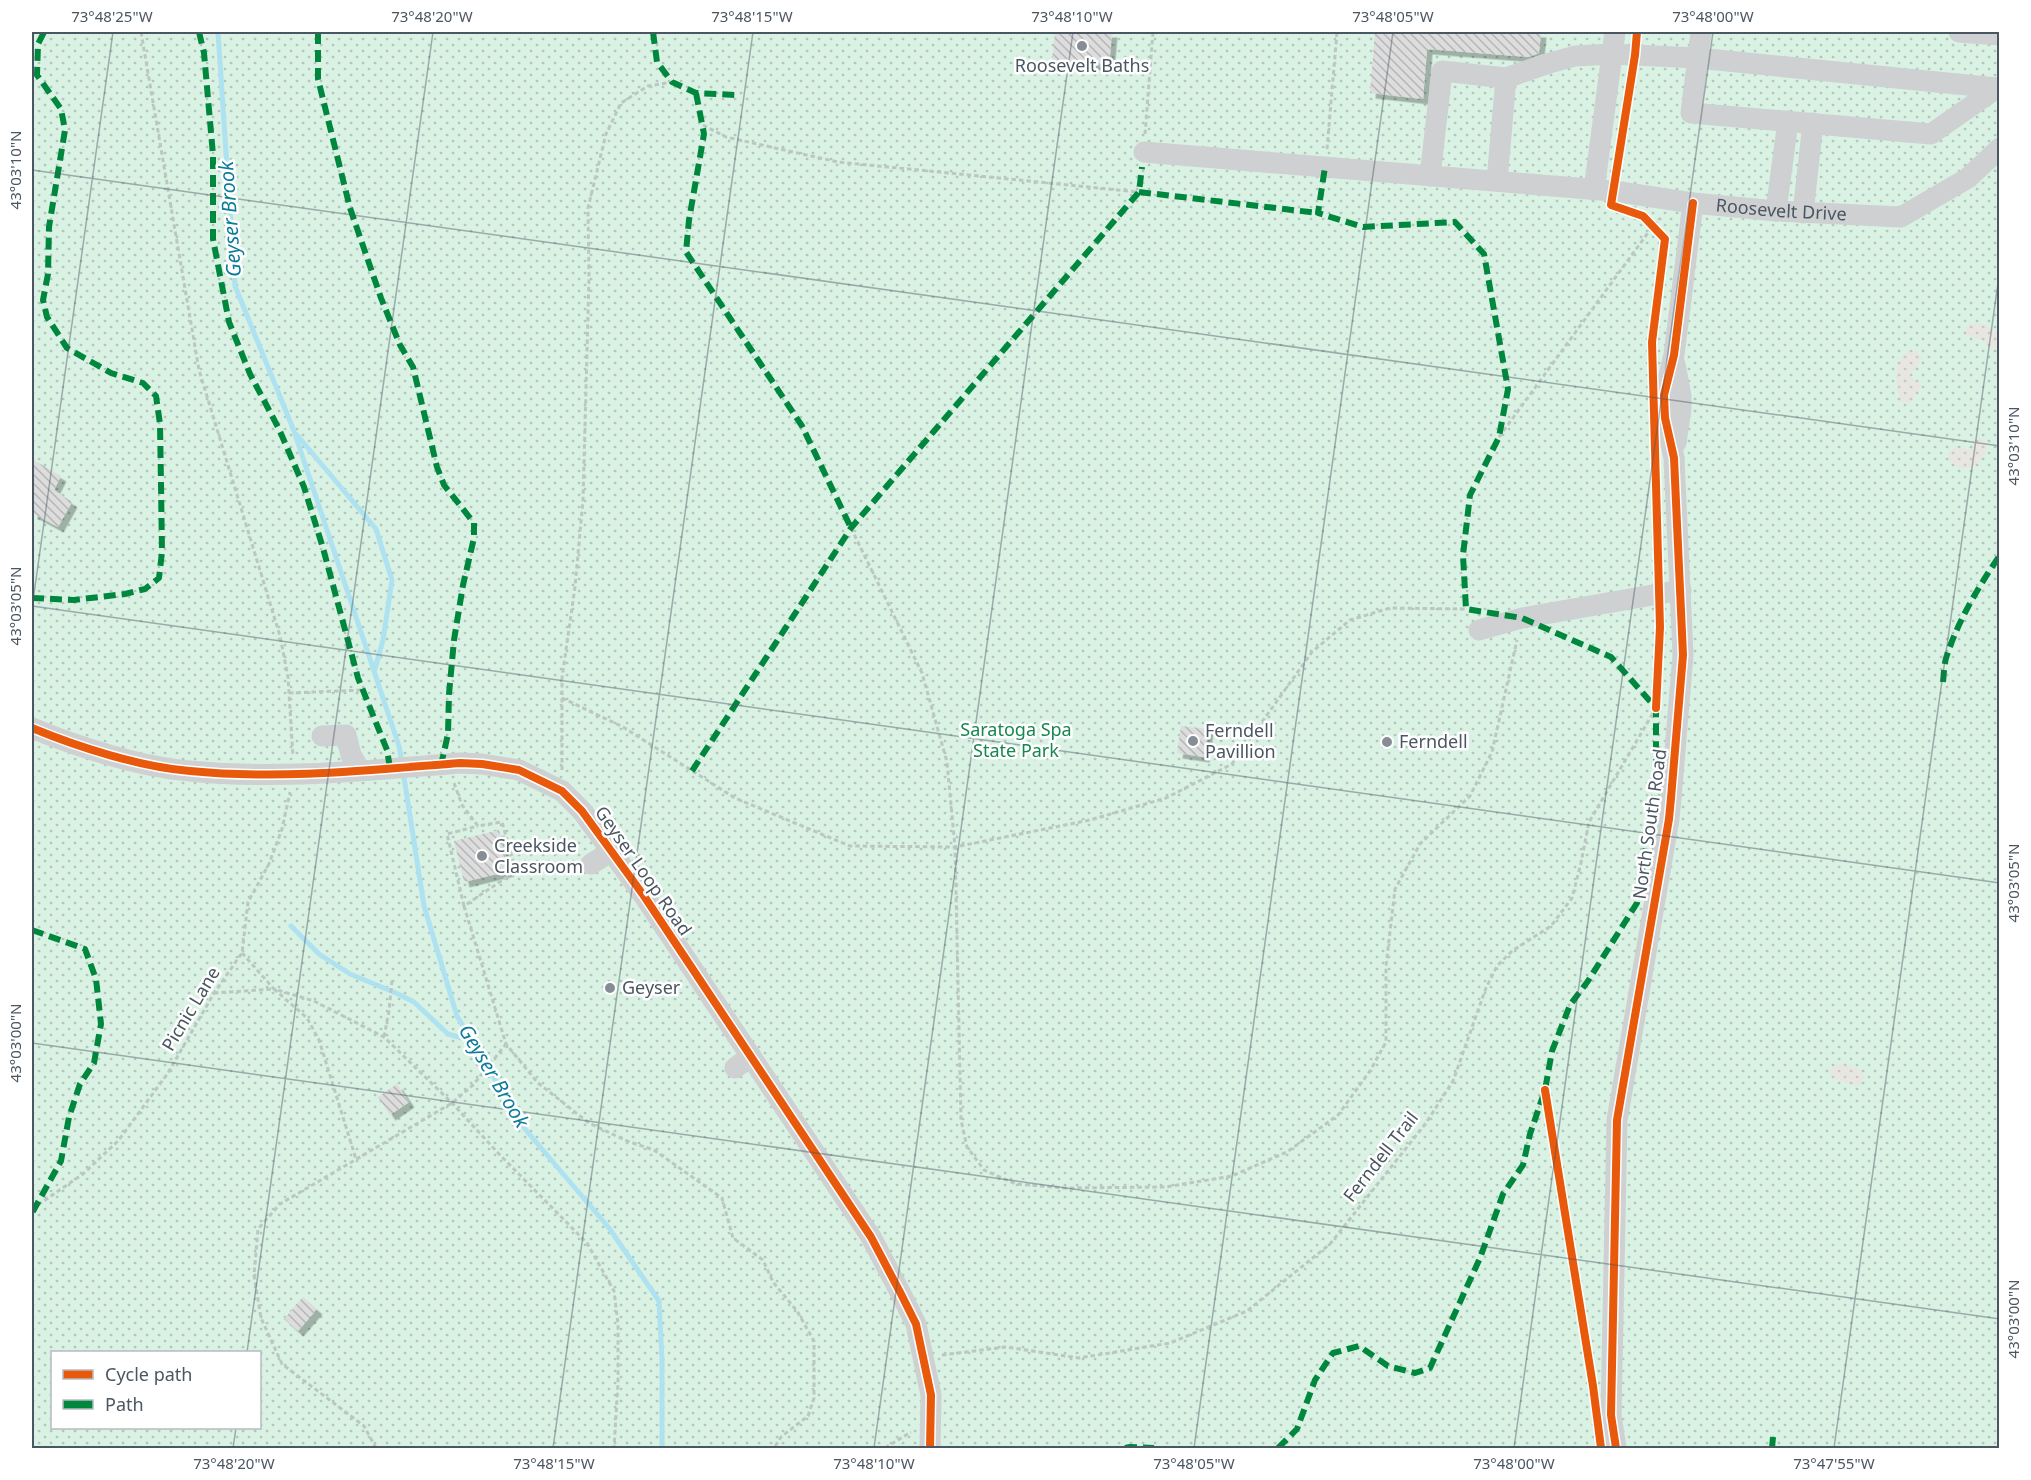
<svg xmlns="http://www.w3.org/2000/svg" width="2031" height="1480" font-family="'Noto Sans',sans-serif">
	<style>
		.grass { fill: url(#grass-dots); fill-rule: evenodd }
		.sand { fill: url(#sand-dots) }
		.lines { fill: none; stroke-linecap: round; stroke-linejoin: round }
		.stream { stroke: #aee2f0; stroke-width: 5 }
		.building { fill: url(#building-back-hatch); filter: url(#shadow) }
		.path { stroke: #bcc7c4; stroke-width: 3; stroke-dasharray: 4.5 3; stroke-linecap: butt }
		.minor { stroke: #ced0d2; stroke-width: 21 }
		.quiet { stroke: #00873e; stroke-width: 6; stroke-dasharray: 12 6; stroke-linecap: butt }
		.cycleway-casing { stroke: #fff; stroke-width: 11 }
		.cycleway { stroke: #e8590c; stroke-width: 8 }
		.ticks { fill: none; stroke: #4a5661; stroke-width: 1.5; stroke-opacity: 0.45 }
		.poi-dot { fill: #868d94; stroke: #fff; stroke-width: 2 }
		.labels { text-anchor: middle; stroke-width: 5; stroke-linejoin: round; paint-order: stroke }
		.poi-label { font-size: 18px; fill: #4a5661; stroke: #fff; text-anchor: start }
		.street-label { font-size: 18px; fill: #4a5661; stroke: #fff }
		.park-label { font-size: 18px; fill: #17864f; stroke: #fff }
		.water-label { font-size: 20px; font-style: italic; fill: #0c7c9b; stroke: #fff }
		.neatline { fill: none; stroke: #4a5661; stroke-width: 2 }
		.ticks-label { font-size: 15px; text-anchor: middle; fill: #4a5661 }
	</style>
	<defs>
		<pattern id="grass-dots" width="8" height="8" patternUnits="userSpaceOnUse" patternTransform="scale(1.5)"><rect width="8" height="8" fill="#d9f2e3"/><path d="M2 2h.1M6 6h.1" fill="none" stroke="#b2c7bb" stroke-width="1.8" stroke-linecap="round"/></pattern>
		<pattern id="sand-dots" width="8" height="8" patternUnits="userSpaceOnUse" patternTransform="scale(1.5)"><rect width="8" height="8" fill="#e7e6e1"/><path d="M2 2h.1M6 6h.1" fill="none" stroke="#c8c7c4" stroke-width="1.8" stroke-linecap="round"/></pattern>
		<pattern id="building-back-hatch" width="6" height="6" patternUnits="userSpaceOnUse" patternTransform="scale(1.5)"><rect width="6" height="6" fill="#ddddde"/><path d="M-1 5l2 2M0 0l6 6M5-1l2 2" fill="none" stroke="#b5b6b7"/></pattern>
		<filter id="shadow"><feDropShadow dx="5.5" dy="5.5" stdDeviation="0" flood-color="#0004"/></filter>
	</defs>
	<rect width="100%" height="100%" fill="#f4f4f4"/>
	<path class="grass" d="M32,32H1999V1448H32ZM52,1352H260V1428H52Z"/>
	<path class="sand" d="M1973,323L1986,325L1998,333L1999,347L1994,349L1981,340L1965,335L1966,328Z
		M1910,350L1916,351L1921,357L1918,366L1911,373V378L1919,381L1921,386L1911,403L1900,402C1895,385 1892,359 1910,350Z
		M1980,438L1986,442C1988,456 1978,471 1962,468C1958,468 1953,464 1949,461L1948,453L1956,447L1970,450L1976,440Z
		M1839,1064L1851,1065L1862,1071L1864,1078L1860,1085H1852L1833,1078L1830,1073L1832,1067Z"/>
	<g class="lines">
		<path class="stream" d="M218,32L235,286L294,431L399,746L402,762
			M297,435L376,529L392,580L383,640L375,669
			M403,771L424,906L457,1016L525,1129L609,1228L659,1301L662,1359V1448
			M291,926L319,954L350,974L396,993L414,1002L448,1034L472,1041"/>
	</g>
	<path class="building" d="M1055,32H1112L1109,66L1052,61Z
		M1375,32H1541L1539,53L1528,57L1427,49L1423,99L1370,93Z
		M32,459L61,476L54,490L72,502L58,527L32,513Z
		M1181,726L1208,729L1204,757L1177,753Z
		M499,830L509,871L464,882L454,841Z
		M397,1084L409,1102L390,1115L378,1097Z
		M303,1297L317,1309L298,1331L284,1319Z"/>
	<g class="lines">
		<path class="path" d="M141,32L199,370L280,636L288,677L293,756
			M703,125L726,137L838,162L1139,192
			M1145,134L1153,32
			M1327,149L1337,32
			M1499,437L1653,226L1661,218
			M851,528L922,673L947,762L955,847L961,1120L967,1147L984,1170L1016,1184L1064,1188L1166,1187L1232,1176L1287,1152L1338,1115L1370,1071L1386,1042V966L1395,889L1420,844L1470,796L1492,752L1517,640
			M289,693L364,690
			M562,698L623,727L735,798L850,846L955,847L1090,820L1166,798L1232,764L1312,652L1350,620L1390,608L1466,609
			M562,770V678L575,587L583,500L589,277L588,208L606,134L621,103L648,86L672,82
			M454,783L462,805L478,826L502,822L516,871L464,906L506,1044L538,1083L589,1123L627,1141L654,1150L722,1198L733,1238L763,1260L773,1282L797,1311L814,1341V1398L808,1416L781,1437L774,1448
			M464,906L447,834L478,826
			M242,953L274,989L314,1001L384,1037L452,1103L500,1155L587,1243L614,1291L618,1324V1383L614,1448
			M214,993L274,989L307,1018L319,1040L356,1159
			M384,1037L389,1011L392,980
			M32,1209L83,1174L118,1141L168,1073L214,993L242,953L248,902L269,864L282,829L290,792
			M942,1355L1006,1347L1079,1358L1170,1343L1247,1311L1330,1244L1426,1123L1453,1081L1486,988L1497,966L1512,951L1551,926L1572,898L1581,863L1589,822L1656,708
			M376,1448L364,1426L282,1364L261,1318L254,1275L258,1229L280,1204L452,1103L473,1085L506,1044
			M885,1448L911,1432"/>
		<g class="minor">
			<path d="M1701,32L1691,113L1931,134L1997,88L2000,89"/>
			<path d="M1959,32L2000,35"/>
			<path d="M1506,78L1546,64L1575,56L1612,54L1697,58L1997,88"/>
			<path id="s1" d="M1144,152L1613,191L1693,203L1776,211L1901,217L1968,178L2000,148"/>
			<path d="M1430,176L1442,71L1506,78L1497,181"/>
			<path d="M1594,190L1615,32"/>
			<path d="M1776,211L1788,121"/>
			<path d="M1803,213L1813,123"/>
			<path d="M1675,364L1681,396V409L1676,443"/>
			<path d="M1479,630L1522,618L1681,590"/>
			<path d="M32,728C78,747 140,767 190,771C280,780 371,770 460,763L482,764L519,770L562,791L582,811L644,896L871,1237L901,1294L916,1324L931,1395L930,1448"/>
			<path d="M322,736L346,735L351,755L360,770"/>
			<path d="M591,864L612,851"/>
			<path d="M735,1068L751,1056"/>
			<path d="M1616,1448L1611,1415L1617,1120L1669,819L1671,798L1683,655L1674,458L1665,418L1664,395L1674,355L1693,203"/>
		</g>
		<path class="quiet" d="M199,32L204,53L213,155V239L229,322L250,374L279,429L304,487L323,548L358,678L387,750L390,768
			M318,32V79L350,208L381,298L400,345L413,367L437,467L444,485L474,523V538L463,585L454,640L449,694L448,734L441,765
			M653,32L657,62L672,82L696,93L735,95
			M696,93L704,134L689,220L686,252L802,426L851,528
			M1139,192L1318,213
			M32,598L74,600L125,594L145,589L159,578L162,552L161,484L160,424L156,396L143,383L111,373L67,348L47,317L43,300L48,274L49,227L65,130L61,109L37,75L38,44L44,32
			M1943,682C1944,673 1944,663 1947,655C1959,619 1979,586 2000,555
			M692,771L851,528L1139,192L1142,167
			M32,930L85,949L96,979L101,1024L94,1063L80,1084L69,1117L61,1161L32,1213
			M1125,1448L1130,1447L1154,1448
			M1278,1448L1297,1429L1315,1380L1333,1353L1359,1346L1388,1366L1415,1373L1430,1368L1480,1258L1503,1194L1523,1165L1530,1134L1545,1090L1552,1051L1570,1005L1588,981L1637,903L1656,783V708L1611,657L1522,618L1466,609L1463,555L1470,495L1499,437L1508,389L1484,254L1455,222L1363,227L1318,213L1325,167
			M1772,1448L1773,1437"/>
		<g class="cycleway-casing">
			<path id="cycleway" d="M1637,32L1635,55L1611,205L1643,216L1665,239L1652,342L1660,627L1656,708
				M32,728C78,747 140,767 190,771C280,780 371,770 460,763L482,764L519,770L562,791L582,811L644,896L871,1237L901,1294L916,1324L931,1395L930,1448
				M1545,1090L1593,1386L1601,1448
				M1616,1448L1611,1415L1617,1120L1669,819L1671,798L1683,655L1674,458L1665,418L1664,395L1674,355L1693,203"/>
		</g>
		<use href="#cycleway" class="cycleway"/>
	</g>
	<path class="ticks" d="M32,170L2000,446M32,606L2000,883M32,608L113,32M32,1043L2000,1319M247,1352L433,32M233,1448L236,1428M553,1448L753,32M874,1448L1073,32M1194,1448L1393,32M1514,1448L1713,32M1834,1448L2000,269"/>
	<g class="poi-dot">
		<circle cx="1082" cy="46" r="6"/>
		<circle cx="1193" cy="741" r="6"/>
		<circle cx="1387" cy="742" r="6"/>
		<circle cx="482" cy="856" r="6"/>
		<circle cx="610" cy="988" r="6"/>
	</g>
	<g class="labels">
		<g class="poi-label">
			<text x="1082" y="72" text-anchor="middle">Roosevelt Baths</text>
			<text x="1205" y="737">Ferndell<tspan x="1205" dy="21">Pavillion</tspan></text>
			<text x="1399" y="748">Ferndell</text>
			<text x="494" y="852">Creekside<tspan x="494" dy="21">Classroom</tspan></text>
			<text x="622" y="994">Geyser</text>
		</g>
		<g class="street-label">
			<text dy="6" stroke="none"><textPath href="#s1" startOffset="640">Roosevelt Drive</textPath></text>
			<text transform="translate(1650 824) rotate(-82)" y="6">North South Road</text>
			<text transform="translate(643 871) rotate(55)" y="6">Geyser Loop Road</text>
			<text transform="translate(191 1009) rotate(-59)" y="6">Picnic Lane</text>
			<text transform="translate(1381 1157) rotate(-52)" y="6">Ferndell Trail</text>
		</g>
		<g class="park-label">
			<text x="1016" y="736">Saratoga Spa<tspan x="1016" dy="21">State Park</tspan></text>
		</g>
		<g class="water-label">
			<text transform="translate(230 219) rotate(-94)" y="7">Geyser Brook</text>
			<text transform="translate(494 1076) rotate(59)" y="7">Geyser Brook</text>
		</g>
	</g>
	<rect width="2031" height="1480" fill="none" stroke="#ffffff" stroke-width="66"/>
	<rect x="51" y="1351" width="210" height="78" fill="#ffffff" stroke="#b7bbc0" stroke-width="1.5"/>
	<rect x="63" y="1370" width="30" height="9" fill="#e8590c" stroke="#b7bbc0" stroke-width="1.5"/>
	<text x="105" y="1381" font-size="18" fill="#4a5661">Cycle path</text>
	<rect x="63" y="1400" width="30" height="9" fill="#00873e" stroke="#b7bbc0" stroke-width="1.5"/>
	<text x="105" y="1411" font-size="18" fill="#4a5661">Path</text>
	<rect x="33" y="33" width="1965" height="1414" class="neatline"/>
	<g class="ticks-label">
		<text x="112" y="22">73°48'25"W</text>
		<text x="432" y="22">73°48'20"W</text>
		<text x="752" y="22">73°48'15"W</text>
		<text x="1072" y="22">73°48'10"W</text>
		<text x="1393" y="22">73°48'05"W</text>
		<text x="1713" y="22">73°48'00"W</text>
		<text transform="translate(16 170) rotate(-90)" y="5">43°03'10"N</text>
		<text transform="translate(2014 446) rotate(-90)" y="5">43°03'10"N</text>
		<text transform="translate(16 606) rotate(-90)" y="5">43°03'05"N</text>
		<text transform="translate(2014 883) rotate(-90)" y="5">43°03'05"N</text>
		<text transform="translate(16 1043) rotate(-90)" y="5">43°03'00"N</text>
		<text transform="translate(2014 1319) rotate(-90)" y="5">43°03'00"N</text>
		<text x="234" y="1469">73°48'20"W</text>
		<text x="554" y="1469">73°48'15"W</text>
		<text x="874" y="1469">73°48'10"W</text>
		<text x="1194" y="1469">73°48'05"W</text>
		<text x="1514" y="1469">73°48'00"W</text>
		<text x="1834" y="1469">73°47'55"W</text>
	</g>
</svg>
